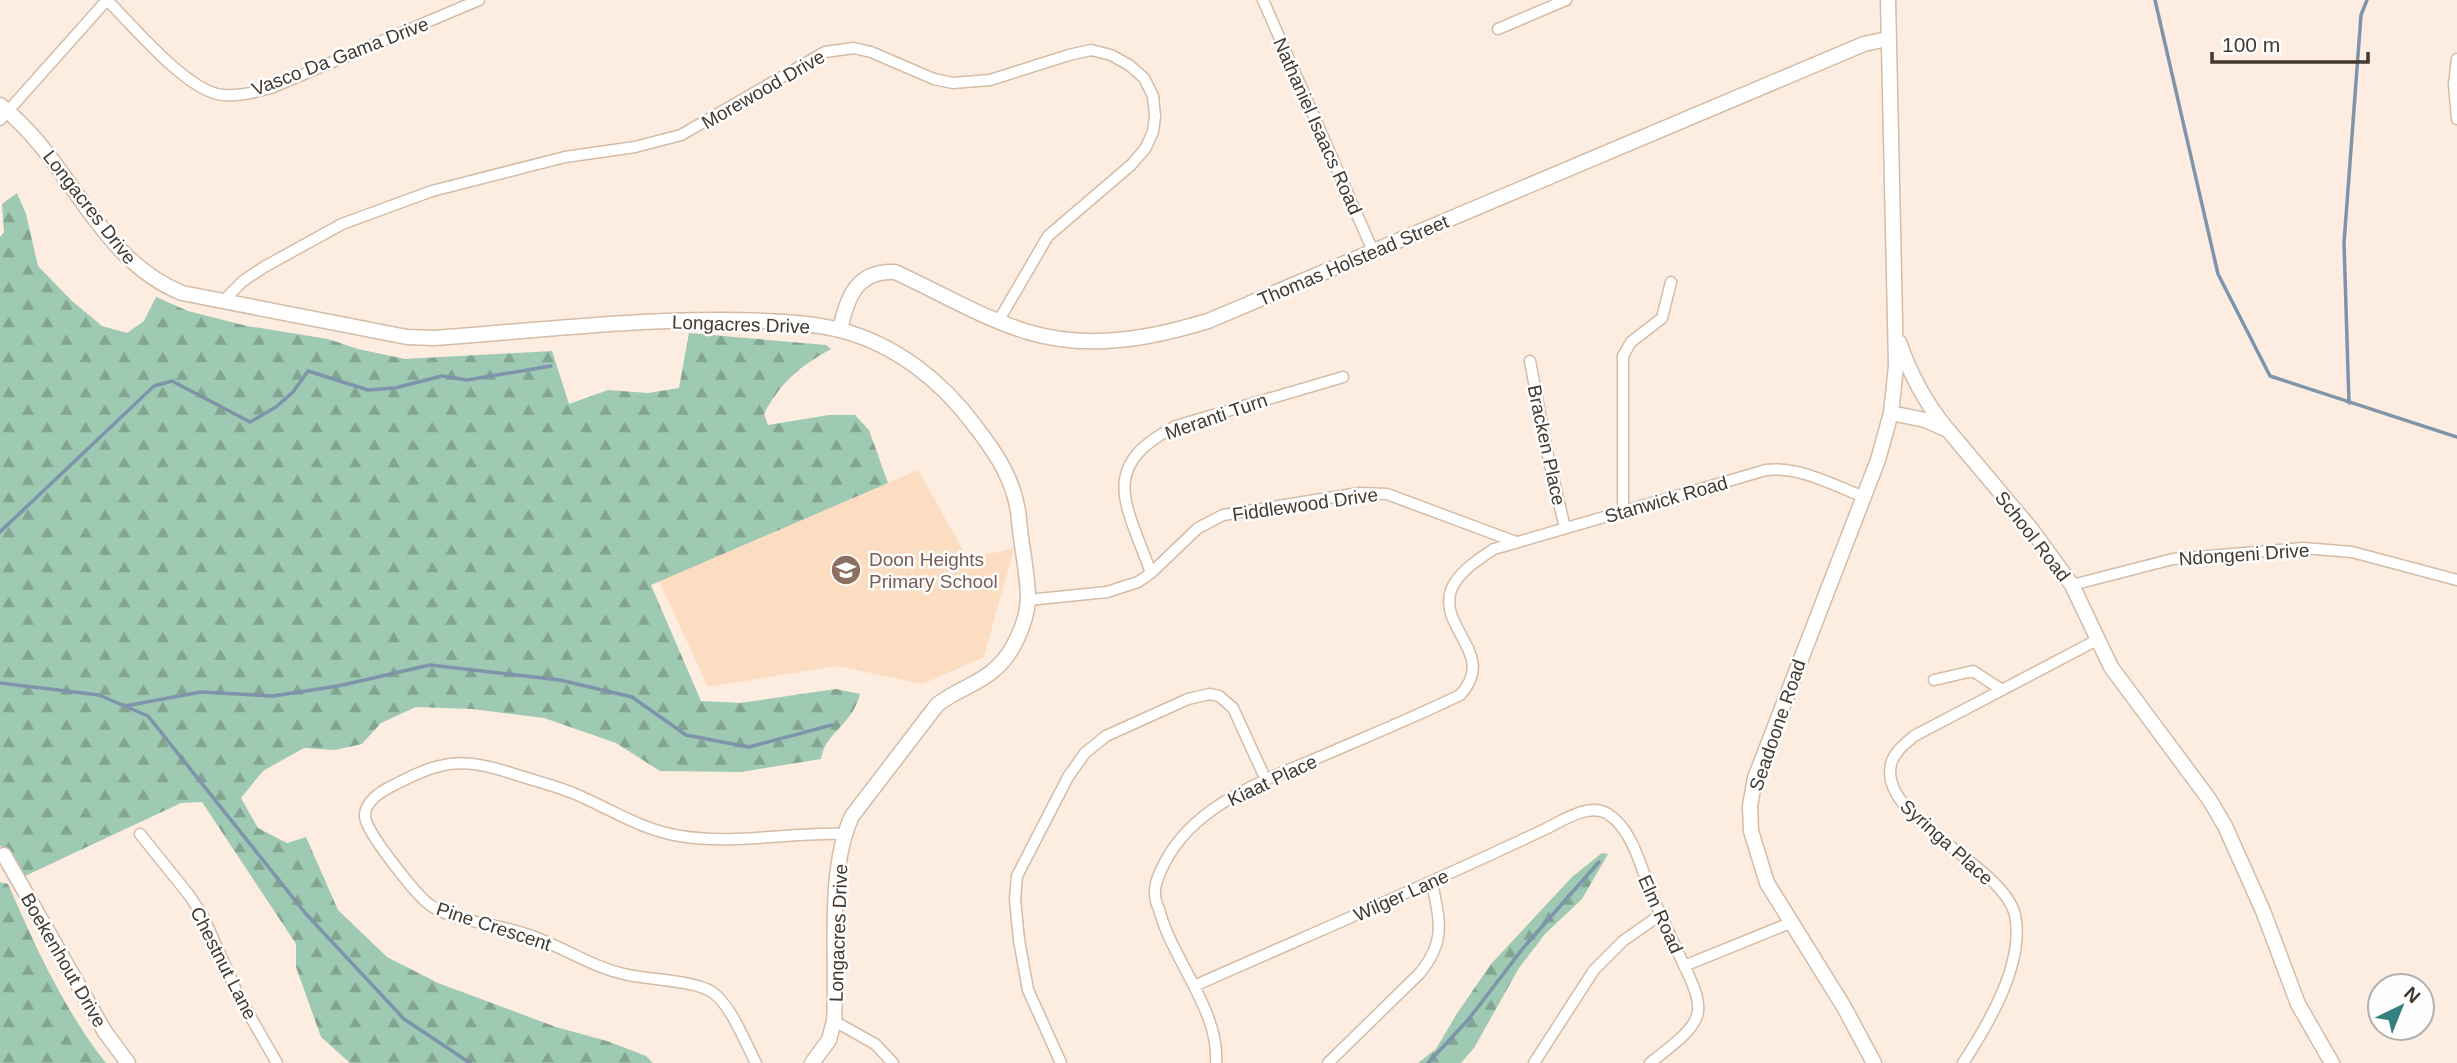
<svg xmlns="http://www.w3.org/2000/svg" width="2457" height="1063" font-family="Helvetica,sans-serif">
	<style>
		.built { fill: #fcddc1 }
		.forest { fill: url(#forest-firs) }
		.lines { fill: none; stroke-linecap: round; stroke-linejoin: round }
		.stream { stroke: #7e94ab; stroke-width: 3.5 }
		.minor-casing { stroke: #d4bca6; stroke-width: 13 }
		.tertiary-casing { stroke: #d4bca6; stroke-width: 17 }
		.minor { stroke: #fff; stroke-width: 10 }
		.tertiary { stroke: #fff; stroke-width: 14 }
		.labels { text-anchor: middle; stroke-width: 5; stroke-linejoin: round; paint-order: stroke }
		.street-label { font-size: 19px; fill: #423930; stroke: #fefefe }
		.education-label { font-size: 19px; fill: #785e54; stroke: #fefefe; text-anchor: start }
	</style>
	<defs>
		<pattern id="forest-firs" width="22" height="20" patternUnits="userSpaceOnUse" patternTransform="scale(1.75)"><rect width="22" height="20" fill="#9ec9b2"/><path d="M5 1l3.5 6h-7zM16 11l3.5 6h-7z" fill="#82a491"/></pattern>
	</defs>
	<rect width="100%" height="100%" fill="#fdede0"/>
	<path class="built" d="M918,470L968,559L1014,548L984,657L923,684L837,666L708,687L659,581Z"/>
	<path class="forest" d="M17,193L26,214L38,266L72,301L102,326L127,333L144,321L156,297L188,311L247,326L328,339L358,349L405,359L552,351L569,404L608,390L648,393L679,388L689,333L826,345L831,349C800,366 780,383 764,414L768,425L829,415H855L869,430L888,483L651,585L701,701L740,703L836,689L860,694C852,726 825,732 821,759L741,772L660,771L616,743L544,718L472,709L416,707L381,723L362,744L335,750L304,748L263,771L241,798L258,828L287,843L306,837L338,910L387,957L438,983L556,1027L607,1041L646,1056L653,1063H350L321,1037L296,967V944L202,802L181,803L25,876L4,848L0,846V237L4,232L2,204Z
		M1602,853L1608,854L1582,899L1545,934L1519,968L1474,1048L1461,1063H1418L1436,1049L1456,1015L1491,964L1572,877Z
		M0,882L8,884C34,944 65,1012 106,1063H0Z"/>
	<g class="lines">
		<path class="stream" d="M2155,0L2218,274L2270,376L2457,437
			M2349,403L2344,243L2361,15L2367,0
			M0,532L154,386L172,381L250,422L276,407L293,392L308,371L368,390L395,388L442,376L467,380L551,366
			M0,683L99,695L148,716L306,914L404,1019L470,1063
			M125,706L201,692L273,696L338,686L430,665L560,680L632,697L686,735L749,747L832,725
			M1428,1063L1468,1020L1524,947L1599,862"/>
		<g class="minor-casing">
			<path id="minor" d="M1263,0L1373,251
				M1498,29L1566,0
				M2457,59L2454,84L2457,119
				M0,120L107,0C133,26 182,85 217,94C235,98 254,92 271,88L479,0
				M223,301L243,281L264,267L342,224L432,191L565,157L635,147L681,135L825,52L854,48L871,52L934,79L953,83L990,80L1069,55L1091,50L1111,55L1129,65L1144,78L1153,96L1155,116L1153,132L1145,149L1131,165L1048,236L999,320
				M1530,361L1548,456L1565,528
				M1623,511V356L1631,342L1662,318L1671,282
				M1151,573C1127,505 1096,467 1176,426L1343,377
				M2072,585L2173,559L2303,548L2352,552L2457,580
				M1028,600L1107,592L1138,582L1151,573L1198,528L1223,515L1359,493L1387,494L1516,542
				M1934,680L1973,671L2002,690
				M140,834L189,895L203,916L239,997L277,1063
				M1684,966L1790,923
				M1194,986C1309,935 1425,886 1539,832C1558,824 1588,801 1608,814C1633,830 1641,868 1651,893C1658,911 1667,928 1675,946C1708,1015 1711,1016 1650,1063
				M834,1021L875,1044L893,1063
				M756,1063C745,1042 731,1005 712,992C694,980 647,980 624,974C589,966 560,945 526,934C498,924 455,922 430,905C417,896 366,832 365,817C364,801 383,790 396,784C410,777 424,769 440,766C465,759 493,767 517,775C536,781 555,786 573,793C609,808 641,830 680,836C735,845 789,832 844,834
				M1061,1063L1028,990L1019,940L1015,899L1017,876L1068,777L1085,753L1106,736L1188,699L1210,694L1219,696L1233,708L1266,780
				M1216,1063C1220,1011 1171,958 1159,909C1157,905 1155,899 1155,894C1154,884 1160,872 1164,864C1195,802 1269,779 1329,753C1373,734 1417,716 1460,695C1498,655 1438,629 1451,590C1458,572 1479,559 1494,549L1766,470C1800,466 1833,485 1864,497
				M1328,1063L1420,973C1447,940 1439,920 1432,882
				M1534,1063L1594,970L1623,941L1660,915
				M1963,1063C1988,1025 2025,963 2015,915C2003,864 1878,819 1891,764C1894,752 1905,744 1914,736L2097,640"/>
		</g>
		<g class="tertiary-casing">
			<path id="tertiary" d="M1888,0L1896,366L1891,413L1925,420L1948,430L2031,529L2072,585L2111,667L2209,799L2225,826L2263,911L2298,1004L2332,1063
				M0,105C72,161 96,258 182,293L407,337L434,338C532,331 631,319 730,320C766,321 804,321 840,330C895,344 942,381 975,426C997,454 1016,483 1019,520C1021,546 1028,573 1028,599C1027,622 1013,654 995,669C978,685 955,690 937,705L852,816C826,872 838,959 834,1021L829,1040L812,1063
				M840,330C847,297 857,270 895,272C939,292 982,318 1028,332C1088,350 1149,339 1208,321L1864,44L1887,39
				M1899,342C1910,374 1925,402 1946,428
				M4,855L105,1032L128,1063
				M1874,1063L1844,1007L1767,883L1751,831L1750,806L1755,778L1878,460L1891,413"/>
		</g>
		<use href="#minor" class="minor"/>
		<use href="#tertiary" class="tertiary"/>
	</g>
	<defs>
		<g id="school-disc" transform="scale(1.575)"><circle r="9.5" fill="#8d6e63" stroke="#fefefe"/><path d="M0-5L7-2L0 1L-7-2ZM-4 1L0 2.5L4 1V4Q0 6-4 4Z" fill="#fff"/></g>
	</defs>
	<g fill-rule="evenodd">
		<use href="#school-disc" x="846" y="570"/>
	</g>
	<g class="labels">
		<g class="street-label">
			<text transform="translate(340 56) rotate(-21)" y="7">Vasco Da Gama Drive</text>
			<text transform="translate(763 89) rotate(-30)" y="7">Morewood Drive</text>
			<text transform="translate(1318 126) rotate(66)" y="7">Nathaniel Isaacs Road</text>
			<text transform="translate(90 207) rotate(52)" y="7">Longacres Drive</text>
			<text transform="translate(1353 260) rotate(-23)" y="7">Thomas Holstead Street</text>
			<text transform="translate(741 324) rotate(2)" y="7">Longacres Drive</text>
			<text transform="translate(1216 416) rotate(-19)" y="7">Meranti Turn</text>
			<text transform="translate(1547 445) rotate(78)" y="7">Bracken Place</text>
			<text transform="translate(1666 499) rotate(-16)" y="7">Stanwick Road</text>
			<text transform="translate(1305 504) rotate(-8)" y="7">Fiddlewood Drive</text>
			<text transform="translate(2033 536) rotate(52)" y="7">School Road</text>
			<text transform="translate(2244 554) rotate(-4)" y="7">Ndongeni Drive</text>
			<text transform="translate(1777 725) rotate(-71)" y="7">Seadoone Road</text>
			<text transform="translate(1272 780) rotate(-25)" y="7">Kiaat Place</text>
			<text transform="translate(1947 842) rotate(42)" y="7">Syringa Place</text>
			<text transform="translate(1401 895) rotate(-24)" y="7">Wilger Lane</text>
			<text transform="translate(1661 914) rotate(66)" y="7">Elm Road</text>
			<text transform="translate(494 926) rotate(18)" y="7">Pine Crescent</text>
			<text transform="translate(838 933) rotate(-88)" y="7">Longacres Drive</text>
			<text transform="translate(64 960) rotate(60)" y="7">Boekenhout Drive</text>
			<text transform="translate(224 963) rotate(63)" y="7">Chestnut Lane</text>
		</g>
		<g class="education-label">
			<text x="869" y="566">Doon Heights<tspan x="869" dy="22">Primary School</tspan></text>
		</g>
	</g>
	<g transform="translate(2401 1007) rotate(43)"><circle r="33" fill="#fefefe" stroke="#b3afac" stroke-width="2"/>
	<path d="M0-5L12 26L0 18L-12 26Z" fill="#367f7e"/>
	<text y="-10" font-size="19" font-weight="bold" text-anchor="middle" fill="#423930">N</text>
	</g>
	<path d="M2212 52v10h156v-10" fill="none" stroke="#423930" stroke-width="3.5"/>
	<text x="2222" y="52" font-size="21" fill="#423930" stroke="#fefefe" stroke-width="5" paint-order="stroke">100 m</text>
</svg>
